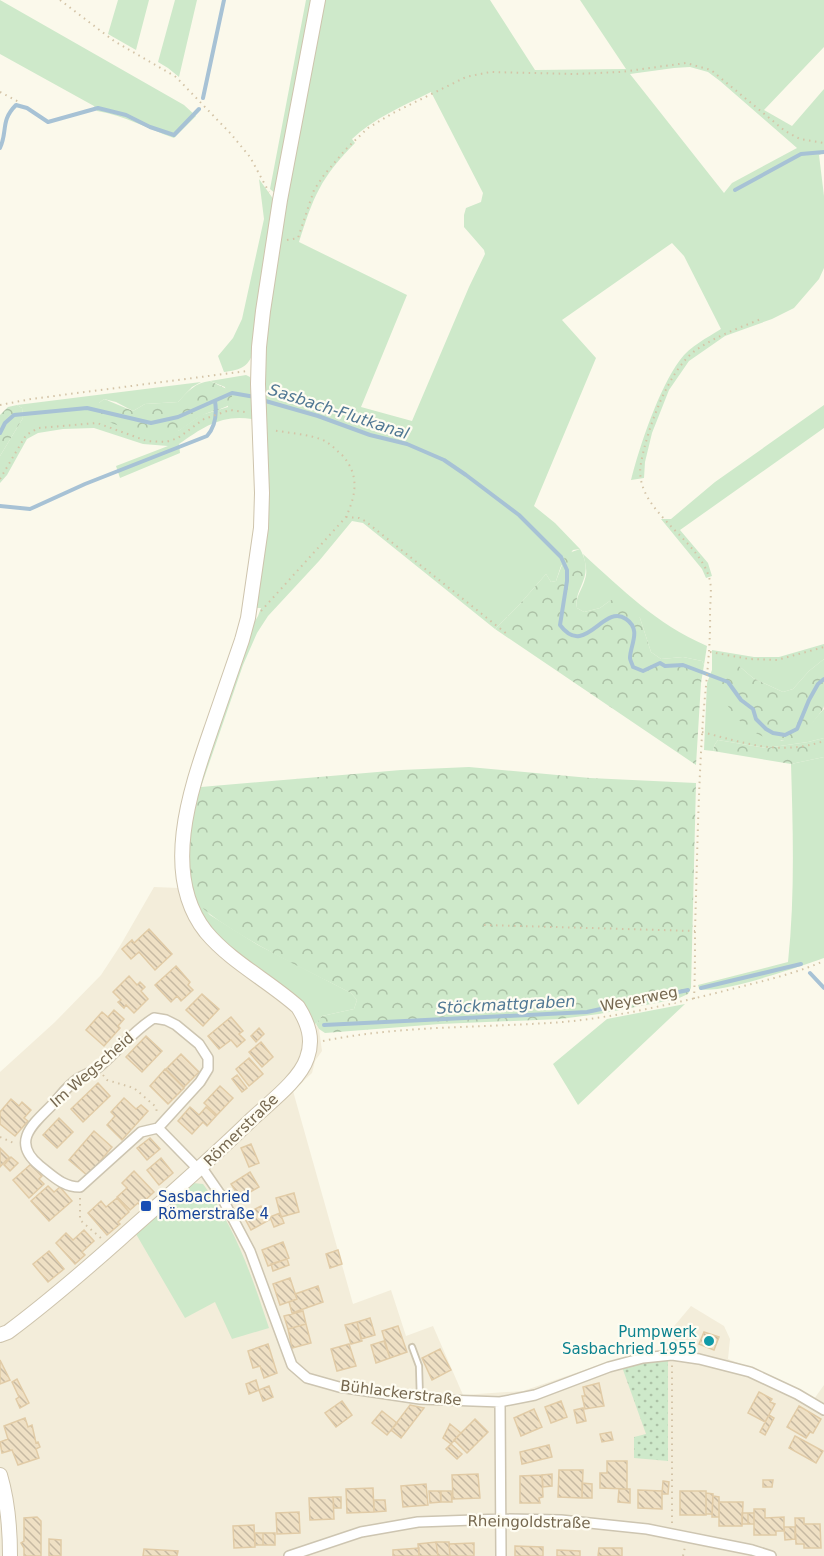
<svg xmlns="http://www.w3.org/2000/svg" width="824" height="1556" font-family="'DejaVu Sans',sans-serif">
	<style>
		.residential { fill: #f3edda }
		.grass { fill: #cee9ca; fill-rule: evenodd }
		.forest { fill: url(#forest-crowns) }
		.park { fill: url(#park-dots) }
		.lines { fill: none; stroke-linecap: round; stroke-linejoin: round }
		.stream { stroke: #a7c2d5; stroke-width: 4 }
		.building { fill: url(#building-back-hatch); stroke: #e1cba6; stroke-width: 1.5 }
		.lane-casing { stroke: #cdc5b1; stroke-width: 8 }
		.street-casing { stroke: #cdc5b1; stroke-width: 12 }
		.secondary-casing { stroke: #cec4ad; stroke-width: 16 }
		.path { stroke: #d4c4a7; stroke-width: 2; stroke-dasharray: 1.5 4.5; stroke-linecap: butt }
		.lane { stroke: #fff; stroke-width: 4.5 }
		.street { stroke: #fff; stroke-width: 9 }
		.secondary { stroke: #fff; stroke-width: 14 }
		.transit-dot { fill: #1a4fb4; stroke: #fefcf1; stroke-width: 2 }
		.culture-dot { fill: #0f9aa8; stroke: #fefcf1; stroke-width: 2 }
		.labels { text-anchor: middle; stroke-width: 4.5; stroke-linejoin: round; paint-order: stroke }
		.street-label { font-size: 15px; fill: #75674f; stroke: #fefcf1 }
		.transit-label { font-size: 15px; fill: #164399; stroke: #fefcf1; text-anchor: start }
		.culture-label { font-size: 15px; fill: #0d838f; stroke: #fefcf1; text-anchor: end }
		.water-label { font-size: 16px; font-style: italic; fill: #517894; stroke: #fefcf1 }
	</style>
	<defs>
		<pattern id="forest-crowns" width="20" height="18" patternUnits="userSpaceOnUse" patternTransform="scale(1.5)"><rect width="20" height="18" fill="#cee9ca"/><path d="M2 6a3 3 0 1 1 6 0M12 15a3 3 0 1 1 6 0" fill="none" stroke="#acc1a6"/></pattern>
		<pattern id="park-dots" width="8" height="8" patternUnits="userSpaceOnUse" patternTransform="scale(1.5)"><rect width="8" height="8" fill="#cee9ca"/><path d="M2 2h.1M6 6h.1" fill="none" stroke="#acc1a6" stroke-width="1.8" stroke-linecap="round"/></pattern>
		<pattern id="building-back-hatch" width="6" height="6" patternUnits="userSpaceOnUse" patternTransform="scale(1.5)"><rect width="6" height="6" fill="#efe0c4"/><path d="M-1 5l2 2M0 0l6 6M5-1l2 2" fill="none" stroke="#c6b9a2"/></pattern>
	</defs>
	<rect width="100%" height="100%" fill="#fbf9eb"/>
	<path class="residential" d="M154,887L179,888L277,981L297,998L319,1029L322,1051L315,1061L312,1073L293,1091L353,1304L391,1290L406,1336L433,1326L463,1395L523,1391L599,1365L645,1353L680,1350L670,1331L691,1306L724,1326L730,1339L728,1359L771,1376L814,1399L824,1385V1556H0V1072L55,1022L101,975L120,946Z"/>
	<path class="grass" d="M0,0L184,105L196,116L174,138C148,129 124,115 97,111L94,106L0,54Z
		M118,0H149L136,50L108,34Z
		M175,0H197L179,77L168,68L158,62Z
		M306,0H313L276,194L270,189Z
		M325,0H490L535,70L626,69L580,0H824V47L764,110L792,126L824,89V153L819,155L824,196V268L819,279L794,308L772,319L725,336L689,361L669,390L652,433L645,462L644,478L631,480C640,445 659,388 680,360C690,346 707,338 721,329L684,256L672,243L562,320L596,358L534,506L555,523L580,549L573,550L561,566L556,581L551,582L546,574L519,605L495,629L363,523L352,521L319,561L268,616L257,633L243,665L201,787L195,795L249,631L258,616L261,608H256L265,542L263,365L268,310L292,167ZM690,67L708,72L720,81L797,148L732,183L724,193L630,74L674,68ZM431,92L483,193L481,202L466,208L464,215V227L484,250L485,254L469,287L412,421L361,407L407,295L299,242C313,197 321,177 355,143L352,139C374,118 403,106 431,92Z
		M259,179L274,200L252,355C247,369 237,370 224,372L218,356L233,338L242,319L264,219Z
		M246,375L250,377L252,419C222,414 203,427 179,444L180,453L120,478L116,466L168,446L143,444L94,428L63,429L38,433L27,439L7,475L0,483V456L23,418L22,408L17,405L201,382L192,387L178,402L145,404L133,411L116,402L104,399L99,403L178,431L201,415L228,407L225,387L210,381Z
		M824,405V428L680,530L708,563L712,576L706,578L702,569L661,519H671L715,482Z
		M583,554C624,591 655,623 707,646L704,665L702,661L683,657L661,659L651,652L640,618L611,600L600,608L584,612L577,608C575,596 582,591 585,579C588,571 585,562 583,554Z
		M824,644V659L809,671L793,689L783,692L753,678L739,666L781,741C811,733 805,728 824,709V738L808,742L766,748L718,740L715,744L713,751L704,750L707,683L712,670V650L754,657H779Z
		M824,757V958C801,966 719,995 699,989L698,985L788,962C795,897 793,830 791,764Z
		M192,895L210,915L258,945L351,993L357,1000L354,1009L322,1016L316,1024L314,1023C292,981 245,965 214,932C204,921 199,907 192,895Z
		M685,1004L578,1105L553,1064L607,1019Z
		M193,1183L203,1184C235,1226 253,1279 269,1328L232,1339L215,1302L185,1318L136,1234Z"/>
	<path class="forest" d="M210,381L231,391L233,402C224,410 213,410 203,415C190,421 180,434 165,435C156,436 113,426 106,420C100,416 100,410 99,403L104,399L133,411L145,404L178,402C188,391 195,383 210,381Z
		M17,405L22,408L23,418L0,456V415L8,407Z
		M580,549C596,578 573,587 577,608L584,612L600,608L611,600L625,602L640,618L651,652L661,659L683,657L702,661L704,665L701,683L696,765L495,629L519,605L546,574L551,582L556,581L566,554Z
		M824,659C824,674 824,691 824,706C823,711 817,716 814,721C776,779 693,691 729,664L739,666L753,678L783,692L793,689L809,671Z
		M824,738V757L791,764L713,751L715,744L718,740L766,748L808,742Z
		M469,767L590,778L696,783L691,988L688,994L677,999L599,1014L560,1019L440,1024L325,1033L319,1029L316,1024L322,1016L354,1009L357,1000L351,993C319,976 206,924 192,895C187,883 187,849 189,836C192,820 191,800 201,787L401,770Z"/>
	<path class="park" d="M668,1358V1461L634,1458V1437L646,1434L622,1367L641,1361Z"/>
	<g class="lines">
		<path class="stream" d="M203,98L224,0
			M0,148C8,131 0,121 16,105L27,108L48,122L98,108L126,115L150,127L174,135L199,109
			M735,190L801,154L824,152
			M262,400L318,416L370,435L407,444L444,460L466,475L519,515L561,557L567,570V581L560,625C585,659 603,603 626,619C642,630 630,645 630,658C630,660 633,666 633,667L643,671L660,663L665,666L683,665L728,682L741,700L753,709L756,719L766,729L773,733L785,735L797,729L809,700L818,684L824,679
			M0,433L5,423L14,415L87,408L151,423L178,417L232,393L255,397
			M0,506L30,509L85,484L207,436C216,426 217,414 215,401
			M810,973L824,988
			M701,988L801,964
			M324,1025L587,1012L688,990"/>
	</g>
	<path class="building" d="M149,929L172,954L155,970L139,952L131,959L122,949L132,940L134,943Z
		M176,966L190,982L188,985L193,990L181,1001L177,996L171,1002L155,985Z
		M129,976L137,985L140,982L145,987L141,991L148,999L134,1013L126,1005L124,1008L118,1002L121,1000L113,992Z
		M202,994L219,1009L203,1026L186,1010Z
		M114,1010L124,1019L118,1026L120,1028L104,1046L86,1030L102,1012L108,1017Z
		M231,1017L243,1031L239,1034L245,1040L237,1047L231,1040L219,1049L208,1036Z
		M259,1028L264,1034L256,1042L251,1036Z
		M146,1036L162,1051L142,1072L126,1057Z
		M261,1042L273,1057L262,1067L249,1052Z
		M181,1054L199,1072L184,1087L166,1069Z
		M249,1058L263,1074L249,1086L236,1069Z
		M165,1069L184,1088L168,1104L150,1086Z
		M237,1075L247,1088L242,1092L232,1079Z
		M98,1083L110,1096L83,1122L71,1109Z
		M220,1086L233,1098L217,1115L204,1103Z
		M124,1098L136,1109L141,1105L148,1111L122,1140L107,1125L115,1116L111,1112Z
		M11,1099L19,1106L22,1102L31,1110L24,1118L28,1121L15,1136L0,1124V1112Z
		M190,1107L199,1115L206,1107L216,1116L207,1126L203,1122L192,1134L178,1121Z
		M59,1118L73,1132L57,1148L43,1135Z
		M94,1131L112,1147L88,1176L69,1160Z
		M150,1138L160,1149L147,1160L137,1148Z
		M251,1144L259,1163L249,1167L241,1148Z
		M0,1148L9,1157L0,1167Z
		M11,1157L18,1163L10,1171L4,1165Z
		M161,1158L173,1173L159,1185L147,1170Z
		M31,1164L42,1176L39,1179L44,1184L29,1198L13,1180Z
		M134,1171L154,1192L140,1205L138,1203L130,1210L117,1197L127,1188L122,1183Z
		M250,1172L259,1187L240,1198L231,1184Z
		M48,1186L54,1192L60,1187L72,1201L49,1221L31,1201Z
		M294,1193L299,1212L281,1217L276,1198Z
		M117,1198L129,1212L118,1222L120,1224L107,1235L88,1213L101,1201L106,1207Z
		M261,1206L269,1220L251,1230L243,1215Z
		M280,1213L284,1223L274,1227L270,1217Z
		M84,1230L94,1241L82,1252L85,1255L75,1264L56,1243L66,1233L73,1240Z
		M283,1242L289,1258L268,1266L262,1250Z
		M338,1250L342,1264L330,1268L326,1254Z
		M49,1251L64,1269L48,1282L33,1264Z
		M287,1259L289,1265L273,1271L271,1264Z
		M290,1278L297,1299L280,1305L273,1284Z
		M318,1286L323,1302L292,1313L289,1302L297,1299L295,1294Z
		M303,1311L306,1324L288,1329L284,1316Z
		M370,1318L375,1335L361,1339L357,1322Z
		M357,1322L362,1341L351,1344L345,1325Z
		M306,1324L311,1343L292,1348L288,1329Z
		M398,1326L407,1352L390,1358L382,1331Z
		M704,1332L719,1337L714,1350L699,1344Z
		M384,1341L390,1358L376,1363L371,1345Z
		M268,1344L277,1373L264,1378L260,1366L253,1368L248,1351Z
		M349,1344L356,1366L337,1371L331,1349Z
		M440,1349L451,1370L432,1380L422,1358Z
		M0,1360L10,1380L0,1384Z
		M17,1379L29,1403L20,1408L16,1399L19,1397L12,1382Z
		M256,1380L259,1390L249,1394L246,1384Z
		M599,1383L604,1406L585,1409L582,1396H585L583,1387Z
		M269,1386L273,1397L263,1401L259,1390Z
		M759,1392L772,1399L770,1402L775,1404L765,1422L748,1413Z
		M342,1401L352,1415L336,1427L325,1413Z
		M561,1401L567,1417L551,1423L545,1407Z
		M410,1405L424,1408L401,1438L391,1430Z
		M799,1406L821,1419L813,1433L810,1432L806,1438L787,1427Z
		M583,1408L586,1421L577,1423L574,1410Z
		M534,1409L542,1427L521,1436L514,1418Z
		M382,1411L397,1423L387,1435L372,1423Z
		M769,1415L774,1418L765,1435L760,1432Z
		M25,1418L28,1427L32,1425L36,1443L38,1442L40,1447L36,1449L39,1458L18,1465L12,1450L2,1453L0,1442L8,1439L4,1426Z
		M475,1419L488,1432L467,1453L454,1440Z
		M450,1424L461,1433L451,1444L443,1438Z
		M611,1432L613,1440L602,1442L600,1434Z
		M795,1436L823,1451L816,1463L789,1448Z
		M451,1444L462,1454L457,1459L446,1449Z
		M549,1445L552,1457L522,1464L520,1452Z
		M607,1461H627V1489L600,1488V1473H607Z
		M559,1470H583L582,1498L558,1497Z
		M478,1474L480,1498L453,1499L452,1475Z
		M552,1474V1486L543,1487L542,1475Z
		M542,1475L543,1497L539,1498L540,1503H520V1476Z
		M763,1480H773L772,1487H763Z
		M663,1481L669,1482L668,1494H662Z
		M582,1483L592,1484V1498H582Z
		M426,1484L428,1505L403,1507L401,1486Z
		M373,1488L374,1512L347,1513L346,1489Z
		M619,1489H630V1503L618,1502Z
		M638,1490L662,1491V1509L638,1508Z
		M429,1491H441V1502L430,1503Z
		M440,1491H451L452,1502H441Z
		M680,1491H706V1515H680Z
		M706,1493L713,1494L712,1514H706Z
		M713,1496L719,1497V1517H712Z
		M333,1497L334,1519L310,1520L309,1498Z
		M333,1497H341V1508H334Z
		M374,1500H385L386,1511L374,1512Z
		M719,1502H743L742,1526H719Z
		M754,1509H765V1518L784,1517V1531H776V1535H754Z
		M299,1512L300,1533L277,1534L276,1513Z
		M742,1513H748V1524H742Z
		M748,1513H754V1524H748Z
		M37,1517L41,1521V1556H24V1548L21,1543L24,1541V1518Z
		M795,1518H804V1524H820L821,1548H804V1544H796Z
		M254,1525L255,1547L234,1548L233,1526Z
		M784,1527H795V1539L785,1540Z
		M255,1533H263V1545H255Z
		M263,1533H275V1545H263Z
		M49,1539L61,1540V1556H49Z
		M436,1542H449L450,1556H438Z
		M436,1542L438,1556H419L418,1544Z
		M474,1543V1556H450L449,1544Z
		M515,1546L543,1547V1556H515Z
		M419,1548V1556H393V1550Z
		M599,1548H622V1556H598Z
		M144,1549L178,1551L177,1556H143Z
		M557,1550L580,1551V1556H557Z"/>
	<g class="lines">
		<g class="lane-casing">
			<path id="lane" d="M412,1347L419,1366L420,1399"/>
		</g>
		<g class="street-casing">
			<path id="street" d="M154,1018L166,1020L176,1025L199,1044L208,1058V1069L200,1082L158,1128L141,1132L80,1187C63,1187 53,1176 40,1166C10,1142 33,1124 53,1104C61,1095 69,1084 79,1078C85,1074 93,1072 99,1067C118,1051 133,1031 154,1018Z
				M158,1128L199,1170
				M202,1168L220,1194L250,1251L292,1365L307,1378L339,1387L420,1399L500,1402L535,1395L609,1367L643,1358L672,1355L699,1359L750,1372L797,1394L824,1410
				M500,1402L501,1556
				M289,1556L361,1532L418,1522L502,1519L561,1520L647,1529L752,1550L771,1556"/>
		</g>
		<g class="secondary-casing">
			<path id="secondary" d="M0,1335L8,1332C47,1303 84,1271 120,1239C165,1199 210,1160 252,1119C269,1103 300,1080 307,1058C314,1039 308,1023 298,1007C269,981 231,962 206,932C160,874 191,788 212,727C222,698 232,669 242,640L248,618L261,528L262,493L258,384L259,347L263,311L280,200L318,0
				M0,1475C8,1502 10,1528 10,1556"/>
		</g>
		<path class="path" d="M60,0L114,41L176,77L231,134L250,157L269,192
			M0,92L21,103
			M287,240L298,238L314,190L324,175L346,149L368,128L393,113L466,77L490,72L575,74L621,72L686,63L711,70L785,131L800,139L824,143
			M0,405L31,399L247,371
			M0,479L26,435L38,428L97,423L147,441L166,442L178,438L204,419L230,410L245,412
			M346,517L359,518L365,521L507,634
			M261,611L346,517C356,495 360,475 342,455C336,450 331,444 323,440C308,434 288,433 272,430
			M710,652L749,659L777,660L824,647
			M702,732C745,743 780,756 824,741
			M484,925L695,931
			M694,999C695,976 695,953 695,930C697,865 698,800 702,735C704,694 711,654 710,613C710,603 712,591 710,581C701,538 632,511 641,463C647,430 668,370 696,350C716,336 739,328 761,319
			M323,1041C402,1025 483,1028 563,1022C617,1017 672,1004 724,991C758,982 792,975 824,961
			M103,1075L107,1080L134,1088L156,1107L157,1113
			M0,1137L16,1144
			M80,1198V1220L102,1239
			M672,1523V1364
			M683,1556L685,1547"/>
		<use href="#lane" class="lane"/>
		<use href="#street" class="street"/>
		<use href="#secondary" class="secondary"/>
	</g>
	<rect class="transit-dot" x="140" y="1200" width="12" height="12" rx="3"/>
	<circle class="culture-dot" cx="709" cy="1341" r="6"/>
	<g class="labels">
		<g class="street-label">
			<text transform="translate(639 999) rotate(-11)" y="5">Weyerweg</text>
			<text transform="translate(92 1070) rotate(-41)" y="5">Im Wegscheid</text>
			<text transform="translate(241 1130) rotate(-44)" y="5">Römerstraße</text>
			<text transform="translate(401 1393) rotate(7)" y="5">Bühlackerstraße</text>
			<text transform="translate(529 1522) rotate(1)" y="5">Rheingoldstraße</text>
		</g>
		<g class="transit-label">
			<text x="158" y="1202">Sasbachried<tspan x="158" dy="17">Römerstraße 4</tspan></text>
		</g>
		<g class="culture-label">
			<text x="697" y="1337">Pumpwerk<tspan x="697" dy="17">Sasbachried 1955</tspan></text>
		</g>
		<g class="water-label">
			<text transform="translate(339 411) rotate(18)" y="6">Sasbach-Flutkanal</text>
			<text transform="translate(506 1004) rotate(-3)" y="6">Stöckmattgraben</text>
		</g>
	</g>
</svg>
